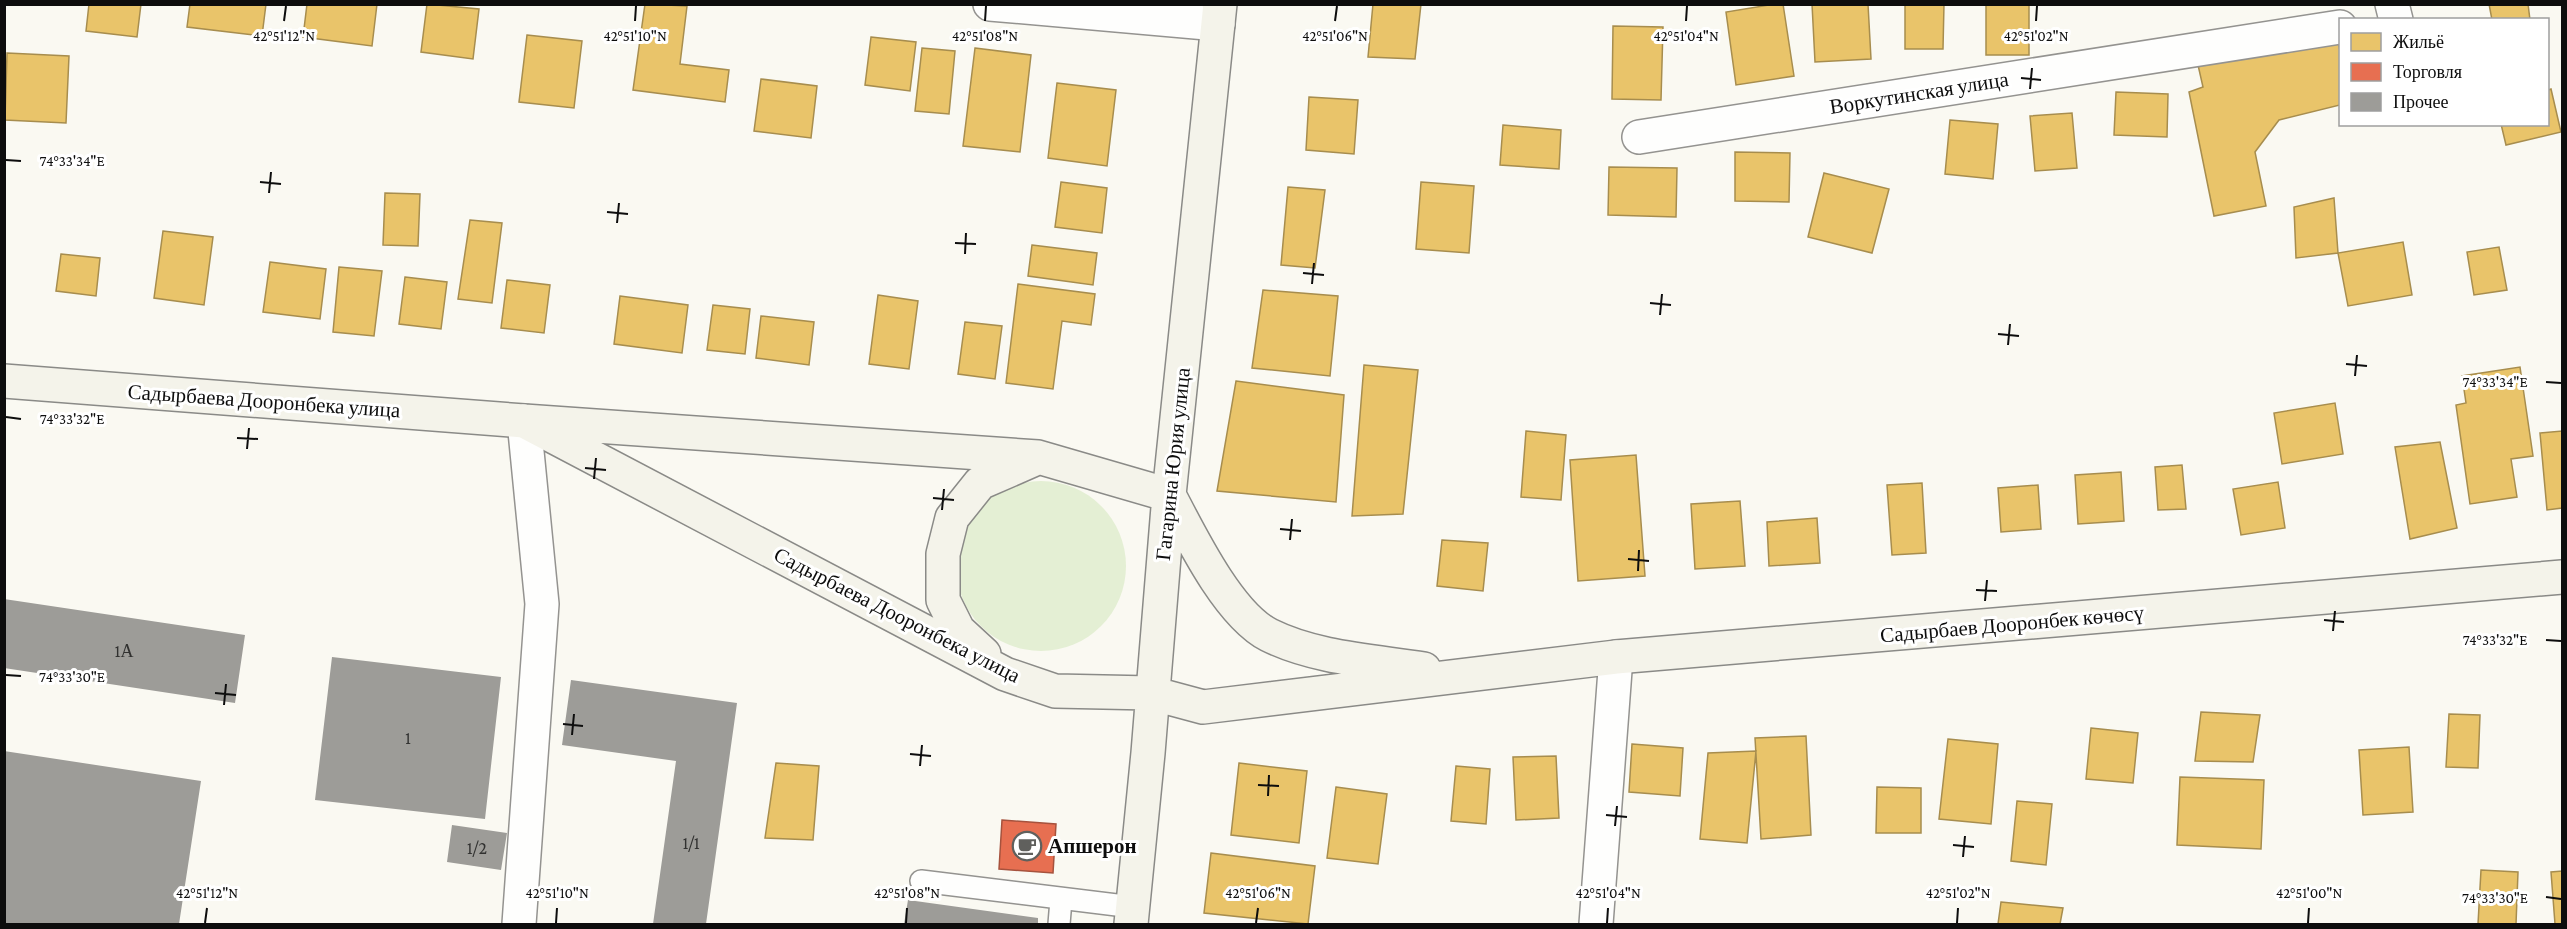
<svg xmlns="http://www.w3.org/2000/svg" width="2567" height="929" font-family="'Crimson Pro',serif">
	<style>
		.green { fill: #e4efd4 }
		.homes { fill: #e9c46a; stroke: #a78d4e; stroke-width: 1.5 }
		.shops { fill: #e76f51; stroke: #a6523d; stroke-width: 1.5 }
		.building { fill: #9d9c98 }
		.lines { fill: none; stroke-linecap: round; stroke-linejoin: round }
		.service-casing { stroke: #949390; stroke-width: 24 }
		.minor-casing { stroke: #949390; stroke-width: 36 }
		.secondary-casing { stroke: #8a8a87; stroke-width: 36 }
		.service { stroke: #fefefd; stroke-width: 21 }
		.minor { stroke: #fefefd; stroke-width: 33 }
		.secondary { stroke: #f4f3ea; stroke-width: 33 }
		.ticks { fill: none; stroke: #0d0d0d; stroke-width: 2 }
		.labels { text-anchor: middle; stroke-width: 6; stroke-linejoin: round; paint-order: stroke }
		.number-label { font-size: 18px; fill: #313130 }
		.street-label { font-size: 21px; fill: #0d0d0d; stroke: #fff }
		.poi-label { font-size: 21px; font-weight: bold; fill: #0d0d0d; stroke: #fff; text-anchor: start }
		.ticks-label { font-size: 15px; text-anchor: middle; fill: #0d0d0d; stroke: #fff; stroke-width: 6; stroke-linejoin: round; paint-order: stroke }
	</style>
	<rect width="100%" height="100%" fill="#faf9f2"/>
	<path class="green" d="M956 566a85 85 0 1 1 170 0a85 85 0 1 1-170 0Z"/>
	<path class="homes" d="M89,4H141L137,37L86,31Z
		M190,4H266L262,36L187,27Z
		M307,4H377L372,46L303,37Z
		M427,4L479,9L473,59L421,52Z
		M645,4L687,6L680,64L729,70L725,102L633,90Z
		M1373,4H1421L1415,59L1368,57Z
		M1775,4H1783L1794,76L1736,85L1726,12Z
		M1812,4H1868L1871,59L1815,62Z
		M1905,4H1944L1943,49H1905Z
		M1986,4H2029V55H1986Z
		M2489,4H2528L2530,20H2492Z
		M1613,26L1663,27L1661,100L1612,99Z
		M527,35L582,41L574,108L519,102Z
		M871,37L916,42L910,91L865,85Z
		M2338,40L2340,51V105L2279,120L2255,152L2266,206L2214,216L2189,92L2203,87L2198,65Z
		M922,48L955,51L949,114L915,111Z
		M975,48L1031,55L1020,152L963,146Z
		M7,53L69,56L66,123L5,120Z
		M761,79L817,86L811,138L754,131Z
		M1057,83L1116,90L1107,166L1048,158Z
		M2551,89L2561,132L2506,145L2501,124H2548V90Z
		M2116,92L2168,94L2167,137L2114,135Z
		M1309,97L1358,100L1354,154L1306,150Z
		M2072,113L2077,168L2035,171L2030,116Z
		M1950,120L1998,124L1993,179L1945,174Z
		M1503,125L1561,130L1559,169L1500,165Z
		M1735,152L1790,153L1789,202L1735,201Z
		M1609,167L1677,168L1676,217L1608,215Z
		M1824,173L1889,189L1872,253L1808,237Z
		M1061,182L1107,188L1102,233L1055,227Z
		M1421,182L1474,186L1469,253L1416,249Z
		M1288,187L1325,190L1315,268L1281,265Z
		M385,193L420,194L418,246L383,245Z
		M2334,198L2338,253L2296,258L2294,207Z
		M470,220L502,223L492,303L458,299Z
		M163,231L213,237L204,305L154,298Z
		M2403,242L2412,295L2348,306L2338,253Z
		M1032,245L1097,253L1093,285L1028,276Z
		M2499,247L2507,290L2474,295L2467,252Z
		M61,254L100,258L96,296L56,291Z
		M270,262L326,269L320,319L263,312Z
		M339,267L382,271L374,336L333,332Z
		M405,277L447,282L441,329L399,324Z
		M507,280L550,285L544,333L501,328Z
		M1018,284L1095,294L1091,325L1062,321L1053,389L1006,383Z
		M1263,290L1338,296L1330,376L1252,368Z
		M878,295L918,301L909,369L869,364Z
		M620,296L688,305L682,353L614,344Z
		M713,305L750,309L745,354L707,350Z
		M761,316L814,322L809,365L756,358Z
		M965,322L1002,326L995,379L958,374Z
		M1364,365L1418,370L1403,514L1352,516Z
		M2520,367L2533,456L2511,459L2517,497L2470,504L2456,405L2466,403L2462,376Z
		M1236,381L1344,395L1336,502L1217,491Z
		M2335,403L2343,454L2282,464L2274,413Z
		M1526,431L1566,435L1561,500L1521,497Z
		M2562,431V508L2547,510L2540,433Z
		M2440,442L2457,528L2410,539L2395,447Z
		M1636,455L1645,576L1578,581L1570,460Z
		M2182,465L2186,509L2158,510L2155,467Z
		M2121,472L2124,521L2078,524L2075,475Z
		M2278,482L2285,528L2241,535L2233,489Z
		M1922,483L1926,553L1892,555L1887,485Z
		M2038,485L2041,529L2001,532L1998,488Z
		M1740,501L1745,566L1695,569L1691,504Z
		M1817,518L1820,563L1769,566L1767,522Z
		M1442,540L1488,543L1483,591L1437,586Z
		M2201,712L2260,715L2253,762L2195,761Z
		M2449,714L2480,715L2478,768L2446,767Z
		M2091,728L2138,733L2133,783L2086,779Z
		M1806,736L1811,835L1761,839L1755,738Z
		M1948,739L1998,744L1991,824L1939,819Z
		M1632,744L1683,748L1680,796L1629,792Z
		M2409,747L2413,812L2363,815L2359,750Z
		M1756,751L1747,843L1700,839L1708,753Z
		M1556,756L1559,818L1516,820L1513,757Z
		M776,763L819,766L813,840L765,838Z
		M1239,763L1307,771L1299,843L1231,835Z
		M1456,766L1490,769L1486,824L1451,821Z
		M2180,777L2264,780L2261,849L2177,845Z
		M1336,787L1387,794L1378,864L1327,858Z
		M1877,787L1921,788V833H1876Z
		M2017,801L2052,804L2046,865L2011,861Z
		M1211,853L1315,866L1308,924L1204,913Z
		M2481,870L2518,872L2516,924H2478Z
		M2562,871V924H2555L2551,872Z
		M2001,902L2063,908L2060,924H1998Z"/>
	<path class="shops" d="M1002,820L1056,824L1053,873L999,869Z"/>
	<path class="building" d="M4,599L245,635L235,703L4,668Z
		M332,657L501,677L485,819L315,800Z
		M571,680L737,703L706,924H653L676,761L562,745Z
		M4,751L201,781L179,924H4Z
		M452,825L507,833L501,870L447,862Z
		M908,900L1038,918V924H904Z"/>
	<g class="lines">
		<g class="service-casing">
			<path id="service" d="M921,881L1133,907
				M1059,924L1061,900"/>
		</g>
		<g class="minor-casing">
			<path id="minor" d="M990,4L1218,24
				M2392,4L2396,20
				M1639,137L2340,27
				M519,924L542,604L524,421
				M1596,924L1616,657"/>
		</g>
		<g class="secondary-casing">
			<path id="secondary" d="M4,381L524,421L1038,457L1169,495C1190,535 1228,614 1269,635C1315,658 1373,661 1424,669
				M524,421L1005,674L1055,691L1151,693L1203,707L1616,657L2562,577
				M984,654L958,630L943,600V554L952,518L980,483L1035,459
				M1131,924L1148,753L1169,495L1220,4"/>
		</g>
		<use href="#service" class="service"/>
		<use href="#minor" class="minor"/>
		<use href="#secondary" class="secondary"/>
	</g>
	<path class="ticks" d="M284,21L286,6M635,21L636,6M985,21L986,6M1335,21L1337,6M1686,21L1687,6M2036,21L2037,6M2021,78L2041,80M2030,89L2032,68M6,160L21,161M260,182L281,184M269,193L271,172M607,212L628,214M617,223L619,203M955,243L976,244M965,254L966,233M1303,273L1324,275M1312,284L1314,263M1650,303L1671,305M1660,315L1662,294M1998,334L2019,336M2008,345L2010,324M2346,364L2367,366M2355,376L2357,355M2546,382L2561,383M6,417L21,419M237,438L258,439M247,449L249,428M585,468L606,470M594,479L596,458M933,498L954,500M942,510L944,489M1280,529L1301,531M1290,540L1292,519M1628,559L1649,561M1638,571L1639,550M1976,590L1997,591M1985,601L1987,580M2324,620L2344,622M2333,631L2335,611M2546,640L2561,641M6,675L21,676M215,693L236,695M224,705L226,684M563,724L583,726M572,735L574,714M910,754L931,756M920,766L922,745M1258,785L1279,786M1268,796L1269,775M1606,815L1627,817M1615,826L1617,806M1953,845L1974,847M1963,857L1965,836M2546,897L2561,899M205,923L207,908M556,923L557,908M906,923L907,908M1256,923L1258,908M1607,923L1608,908M1957,923L1958,908M2308,923L2309,908"/>
	<defs>
		<g id="cafe-ring" transform="scale(1.5)"><circle r="9.5" fill="#fff" stroke="#60605d" stroke-width="1.5"/><path d="M-5.5-4.5H6V0H3Q3 3.5 0 3.5H-2.5Q-5.5 3.5-5.5 0ZM3-3.2v2h1.7v-2ZM-6 4.5H4V6H-6Z" fill="#60605d"/></g>
	</defs>
	<g fill-rule="evenodd">
		<use href="#cafe-ring" x="1027" y="846"/>
	</g>
	<g class="labels">
		<g class="number-label">
			<text x="124" y="657">1А</text>
			<text x="408" y="744">1</text>
			<text x="691" y="849">1/1</text>
			<text x="477" y="854">1/2</text>
		</g>
		<g class="street-label">
			<text transform="translate(1919 93) rotate(-9)" y="7">Воркутинская улица</text>
			<text transform="translate(264 401) rotate(4)" y="7">Садырбаева Дооронбека улица</text>
			<text transform="translate(1173 464) rotate(-84)" y="7">Гагарина Юрия улица</text>
			<text transform="translate(897 615) rotate(27)" y="7">Садырбаева Дооронбека улица</text>
			<text transform="translate(2012 624) rotate(-5)" y="7">Садырбаев Дооронбек көчөсү</text>
		</g>
		<g class="poi-label">
			<text x="1048" y="853">Апшерон</text>
		</g>
	</g>
	<g class="ticks-label">
		<text x="284" y="41">42°51'12"N</text>
		<text x="635" y="41">42°51'10"N</text>
		<text x="985" y="41">42°51'08"N</text>
		<text x="1335" y="41">42°51'06"N</text>
		<text x="1686" y="41">42°51'04"N</text>
		<text x="2036" y="41">42°51'02"N</text>
		<text x="72" y="166">74°33'34"E</text>
		<text x="2495" y="387">74°33'34"E</text>
		<text x="72" y="424">74°33'32"E</text>
		<text x="2495" y="645">74°33'32"E</text>
		<text x="72" y="682">74°33'30"E</text>
		<text x="207" y="898">42°51'12"N</text>
		<text x="557" y="898">42°51'10"N</text>
		<text x="907" y="898">42°51'08"N</text>
		<text x="1258" y="898">42°51'06"N</text>
		<text x="1608" y="898">42°51'04"N</text>
		<text x="1958" y="898">42°51'02"N</text>
		<text x="2309" y="898">42°51'00"N</text>
		<text x="2495" y="903">74°33'30"E</text>
	</g>
	<rect width="2567" height="929" fill="none" stroke="#0d0d0d" stroke-width="12"/>
	<rect x="2339" y="18" width="210" height="108" fill="#ffffff" stroke="#9e9e9e" stroke-width="1.5"/>
	<rect x="2351" y="33" width="30" height="18" fill="#e9c46a" stroke="#9e9e9e" stroke-width="1.5"/>
	<text x="2393" y="48" font-size="18" fill="#0d0d0d">Жильё</text>
	<rect x="2351" y="63" width="30" height="18" fill="#e76f51" stroke="#9e9e9e" stroke-width="1.5"/>
	<text x="2393" y="78" font-size="18" fill="#0d0d0d">Торговля</text>
	<rect x="2351" y="93" width="30" height="18" fill="#9d9c98" stroke="#9e9e9e" stroke-width="1.5"/>
	<text x="2393" y="108" font-size="18" fill="#0d0d0d">Прочее</text>
</svg>
